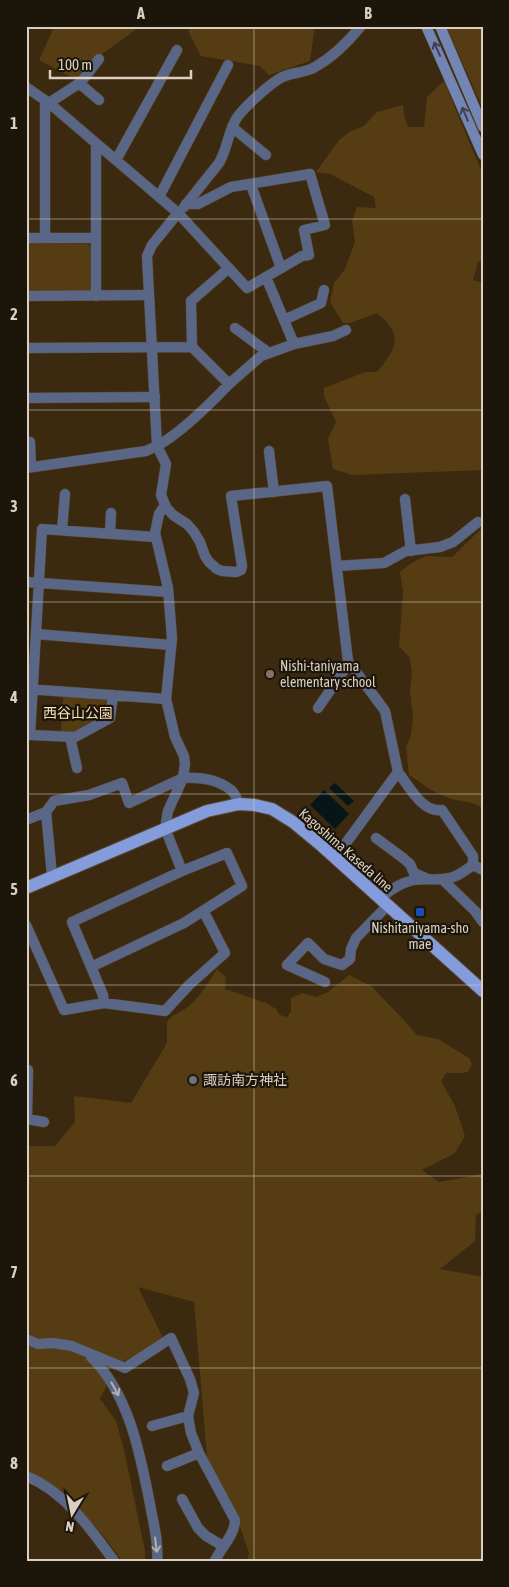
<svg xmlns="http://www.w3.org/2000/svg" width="509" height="1587" font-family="'Asap Condensed','Noto Sans JP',sans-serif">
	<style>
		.green { fill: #563c12 }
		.water { fill: #061618 }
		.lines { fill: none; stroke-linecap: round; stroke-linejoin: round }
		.minor-casing { stroke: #584830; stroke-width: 11 }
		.tertiary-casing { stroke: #584830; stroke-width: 11 }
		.secondary-casing { stroke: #584830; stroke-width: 11 }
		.primary-casing { stroke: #584830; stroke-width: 14 }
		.minor { stroke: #5a6685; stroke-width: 10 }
		.tertiary { stroke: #5a6685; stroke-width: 10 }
		.secondary { stroke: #7285b5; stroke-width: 10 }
		.primary { stroke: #849cdb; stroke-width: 12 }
		.oneway { stroke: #3e424e }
		.oneway2 { stroke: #b4b0af }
		.grid { fill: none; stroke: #dacfc1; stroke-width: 1; stroke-opacity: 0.55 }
		.education-dot { fill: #8d6e63; stroke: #1c150a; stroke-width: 2 }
		.transit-dot { fill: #1a4fb4; stroke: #1c150a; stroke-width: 2 }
		.worship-dot { fill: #6b7280; stroke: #1c150a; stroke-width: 2 }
		.labels { text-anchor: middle; stroke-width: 4.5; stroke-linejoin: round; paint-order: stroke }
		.poi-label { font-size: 14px; fill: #dacfc1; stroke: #1c150a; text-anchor: start }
		.park-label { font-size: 14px; fill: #f8ddb7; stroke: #1c150a }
		.street-label { font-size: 14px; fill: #dacfc1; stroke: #1c150a }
		.neatline { fill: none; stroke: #dacfc1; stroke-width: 2 }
		.grid-label { font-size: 16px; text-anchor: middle; font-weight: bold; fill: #dacfc1 }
	</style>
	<rect width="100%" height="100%" fill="#3b2a10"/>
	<path class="green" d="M48,26H141L98,57L77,80L39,60L53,29Z
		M188,26H317L314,32L310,61L269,75L260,66L201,56L189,33Z
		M446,26H483V109Z
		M444,81L483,175V260L478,262L473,280L483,283V470L352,475L333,469L328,439L336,422L324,396V388L365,372H377C397,348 404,335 377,313L350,323H343L330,302L334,283L345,269L355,242L352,221L357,207L376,208L374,197L330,174L316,172L339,140L351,131L364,126L377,112L403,105L404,115L408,127H424L427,97Z
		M26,243L87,244L92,247L91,288L88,292H26Z
		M483,527V809C473,799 458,803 446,797C433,792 421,783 409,775L406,747L411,735L413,717L410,690L412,674L410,658L399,646L403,592L400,572L410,564L426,556L452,557Z
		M63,697L107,700L106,714L72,733L61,732Z
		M217,969L226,977L225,989L266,1003L276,1009L280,1015L287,1017L291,1012V998L303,993L316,997L328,992L349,975L371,986L402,1018L417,1035L438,1039L469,1058L472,1064L468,1072L462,1073H446L441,1081L455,1106L465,1136L455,1153L422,1170L439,1182L483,1174V1211L476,1215L475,1241L440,1269L483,1277V1561H247L249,1553L239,1524L207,1457L194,1302L138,1287L164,1340L101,1373L107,1385L100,1399L116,1421L124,1450L145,1551V1561H122L102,1534L61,1490L26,1474V1146H55L75,1122L74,1096L131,1103L167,1043V1022C174,1012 181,1013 189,1006C201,996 209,981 217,969Z"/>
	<path class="water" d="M335,783L354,801L348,806L329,788Z
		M324,790L349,814L335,829L310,805Z"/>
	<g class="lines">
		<g class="minor-casing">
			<path id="minor" d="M79,83L99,100
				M26,87L49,103L178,213L247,288L302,256L309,255L304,230L325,225L310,174L231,187L198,204H186
				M49,103L81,82L99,59
				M232,127L266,155
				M116,160L177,50
				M251,185L281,268
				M159,197L228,65
				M184,207L219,163C228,148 228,130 238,116C246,106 273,80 285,76C295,72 305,73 315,67C333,57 348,42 361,26
				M26,238H96
				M45,238V101
				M229,268L191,301L192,347L229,384C209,405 182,432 157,446L166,464L161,495L166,507L173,515L187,524L194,532L200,542L205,556L209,562L217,569L222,571L236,572L241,570L242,566L231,496L327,486L348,661L385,711L398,772L335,858
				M26,296L148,295
				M96,296V143
				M284,320L321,303L324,290
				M235,328L269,353
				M294,344L333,336L346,330
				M26,348L192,347
				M229,384L261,356L294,344L266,277
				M26,398L155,397
				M30,442L31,467
				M269,451L274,492
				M405,499L411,551
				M165,505L159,514L155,533L168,588L172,638L166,699L175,737L184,756L185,764L183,778L168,811L165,828L182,871
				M62,530L65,494
				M110,533L111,513
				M337,566L384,563L406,551L440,547L453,542L478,522
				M26,582L168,592
				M36,634L171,645
				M27,689L166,699
				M113,695L110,718L75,737L30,735L42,529L155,537
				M318,708L349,663
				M70,737L77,768
				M398,772C409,786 422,813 442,810L473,856V865
				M46,812L54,801L89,795L122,783L129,803L183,778C200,777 217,779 231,790C235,793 237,800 239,804
				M26,820L46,812L52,876
				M376,838L403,858L410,864L414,873L426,878
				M442,879L475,911L483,922
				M380,898C390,891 398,884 410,881C424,877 439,882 453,877C460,875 467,869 473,865L483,870
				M26,925L64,1010L104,1003L165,1011L189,985L225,953L204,912
				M91,967L184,923L242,886L227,853L182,871L72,922L103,995L104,1003
				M325,982L287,965L308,943L324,959L342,965L350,959L351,949L356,938L388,905
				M26,1070H28L27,1119L44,1122
				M26,1339L38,1344L53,1343L72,1346L125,1368L171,1338L190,1379L194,1393L188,1416L191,1433L199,1453L235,1520C235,1535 221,1547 215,1561
				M91,1357C129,1394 140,1453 150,1504C153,1522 159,1542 157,1561
				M152,1426L188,1416
				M167,1466L199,1453
				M26,1476C64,1491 91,1529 114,1561
				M182,1499L198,1528L206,1536L223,1546"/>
		</g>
		<g class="tertiary-casing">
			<path id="tertiary" d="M26,468L146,451L157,446L147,256L152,245L178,213"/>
		</g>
		<g class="secondary-casing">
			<path id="secondary" d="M426,26L483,155
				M440,26L483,127"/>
		</g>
		<g class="primary-casing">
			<path id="primary" d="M26,888L207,811L239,804L255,805L272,809L293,822L322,846L483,991"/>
		</g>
		<use href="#minor" class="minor"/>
		<use href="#tertiary" class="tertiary"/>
		<use href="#secondary" class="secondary"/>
		<use href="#primary" class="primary"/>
	</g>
	<defs><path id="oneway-shaft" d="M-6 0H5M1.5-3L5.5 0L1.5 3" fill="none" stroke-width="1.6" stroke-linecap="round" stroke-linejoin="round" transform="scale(1.25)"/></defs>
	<g class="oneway">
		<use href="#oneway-shaft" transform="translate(437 49) rotate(-114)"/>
		<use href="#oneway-shaft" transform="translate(465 114) rotate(-113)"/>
	</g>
	<g class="oneway2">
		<use href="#oneway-shaft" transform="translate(115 1389) rotate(61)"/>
		<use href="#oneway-shaft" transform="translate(156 1545) rotate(83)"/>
	</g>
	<path class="grid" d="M254,26V1561M26,219H483M26,410H483M26,602H483M26,794H483M26,985H483M26,1176H483M26,1368H483"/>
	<circle class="education-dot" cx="270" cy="674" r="5"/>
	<rect class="transit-dot" x="415" y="907" width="10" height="10" rx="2.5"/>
	<circle class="worship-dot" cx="193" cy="1080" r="5"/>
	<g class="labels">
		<g class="poi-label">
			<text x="280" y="671">Nishi-taniyama<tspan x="280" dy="16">elementary school</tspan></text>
			<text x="420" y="933" text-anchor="middle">Nishitaniyama-sho<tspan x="420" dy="16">mae</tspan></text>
			<text x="203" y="1085">諏訪南方神社</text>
		</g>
		<g class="park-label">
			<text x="78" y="718">西谷山公園</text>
		</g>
		<g class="street-label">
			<text transform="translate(346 850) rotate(41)" y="5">Kagoshima Kaseda line</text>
		</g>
	</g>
	<rect width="509" height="1587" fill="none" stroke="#1c150a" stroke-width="55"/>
	<g transform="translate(72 1514) rotate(190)" stroke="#1c150a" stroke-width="4" paint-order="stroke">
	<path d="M0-4L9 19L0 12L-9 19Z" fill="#dacfc1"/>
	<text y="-8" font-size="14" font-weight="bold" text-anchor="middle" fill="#dacfc1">N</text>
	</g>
	<path d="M50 70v8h141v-8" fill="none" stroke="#dacfc1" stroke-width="2.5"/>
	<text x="58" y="70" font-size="15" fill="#dacfc1" stroke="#1c150a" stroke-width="4" paint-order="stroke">100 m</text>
	<rect x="28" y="28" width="454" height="1532" class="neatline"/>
	<g class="grid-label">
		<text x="141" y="19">A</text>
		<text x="368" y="19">B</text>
		<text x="14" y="129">1</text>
		<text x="14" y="320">2</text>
		<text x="14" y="512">3</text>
		<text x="14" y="703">4</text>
		<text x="14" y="895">5</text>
		<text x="14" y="1086">6</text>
		<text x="14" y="1278">7</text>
		<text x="14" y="1469">8</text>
	</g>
</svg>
